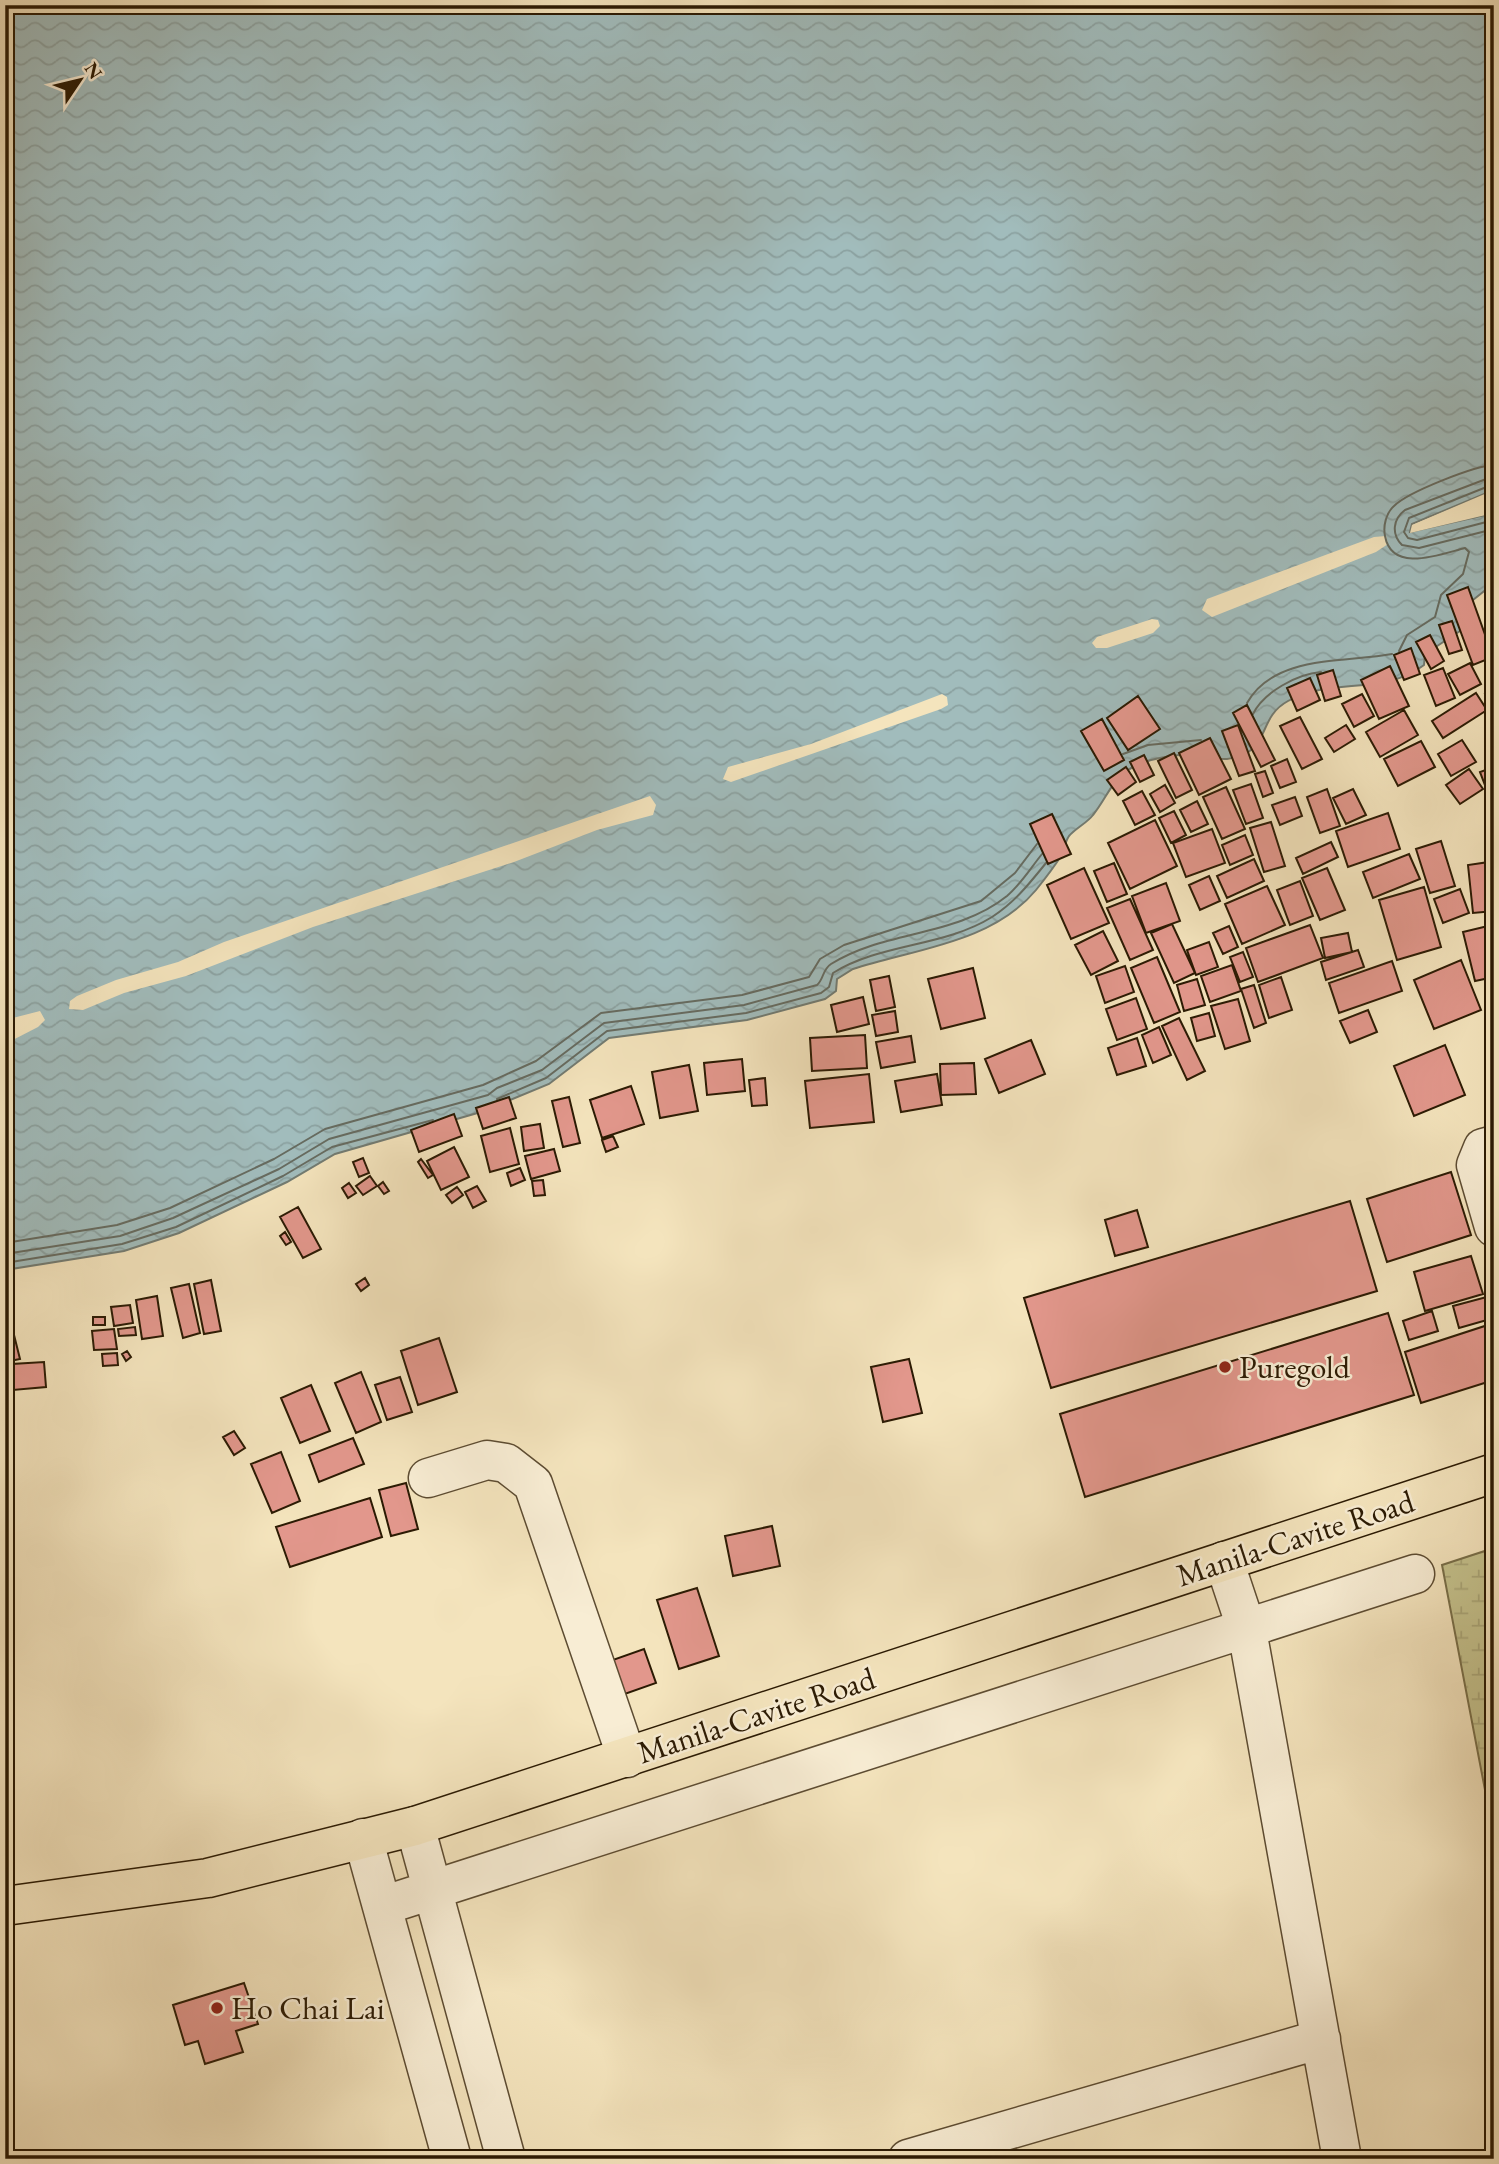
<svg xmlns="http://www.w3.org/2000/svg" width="1499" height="2164" font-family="'EB Garamond',serif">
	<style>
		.wetland { fill: url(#wetland-marsh); stroke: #786e48; stroke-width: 2 }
		.water { fill: url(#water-waves); stroke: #727b72; stroke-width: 2 }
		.pier { fill: #f4e4bd }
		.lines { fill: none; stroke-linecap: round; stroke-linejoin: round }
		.shore { stroke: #666b60; stroke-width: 2 }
		.building { fill: #e2978c; stroke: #2b1a03; stroke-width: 2 }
		.minor-casing { stroke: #5d4c32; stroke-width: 41 }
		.major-casing { stroke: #2b1a03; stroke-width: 41 }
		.minor { stroke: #f8edd4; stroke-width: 38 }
		.major { stroke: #f4e4bd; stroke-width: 38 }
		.poi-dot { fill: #8f2418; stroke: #f8edd4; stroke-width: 2.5 }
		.labels { text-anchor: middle; stroke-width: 5; stroke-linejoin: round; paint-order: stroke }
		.poi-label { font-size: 32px; fill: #2b1a03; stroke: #f8edd4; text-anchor: start }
		.street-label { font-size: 32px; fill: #2b1a03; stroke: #f8edd4 }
	</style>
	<defs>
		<pattern id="wetland-marsh" width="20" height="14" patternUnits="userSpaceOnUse" patternTransform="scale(1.75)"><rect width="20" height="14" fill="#c4c18c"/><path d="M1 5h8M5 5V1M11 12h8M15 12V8" fill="none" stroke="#a9a577"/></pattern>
		<pattern id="water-waves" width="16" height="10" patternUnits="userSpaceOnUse" patternTransform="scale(1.75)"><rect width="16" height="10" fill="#a1bcbc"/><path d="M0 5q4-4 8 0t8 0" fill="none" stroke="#8ba1a0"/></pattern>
	</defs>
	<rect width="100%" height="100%" fill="#f4e4bd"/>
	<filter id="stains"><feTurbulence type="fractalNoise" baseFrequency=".00286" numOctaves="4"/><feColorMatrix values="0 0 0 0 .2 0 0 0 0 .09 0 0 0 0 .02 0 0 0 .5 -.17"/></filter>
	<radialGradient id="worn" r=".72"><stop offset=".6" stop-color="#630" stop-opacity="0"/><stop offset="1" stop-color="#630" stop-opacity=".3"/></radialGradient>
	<path class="wetland" d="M1494,1548V1837L1442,1565Z"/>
	<path class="water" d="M5,5H1494V490L1412,524L1410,532L1494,513V559L1488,588L1463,608V629L1425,654L1424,665C1384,696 1331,677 1288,701C1255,719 1273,753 1227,759C1217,760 1205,756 1195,755C1177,754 1150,758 1133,767C1112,778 1107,798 1093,815C1087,823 1076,828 1069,836C1065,842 1064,850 1061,856C1054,867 1044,880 1036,890C992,943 914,949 853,969L837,979L836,991L825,999L747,1020L609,1038L549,1084L481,1112L335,1154L287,1182L179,1233L124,1251L5,1270Z"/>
	<path class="pier" d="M1494,490V494L1414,529L1493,509L1494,513L1410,533L1412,525Z
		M1386,536L1388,544L1376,552L1212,617L1202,610L1207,599L1374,537Z
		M1152,619L1158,620L1160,626L1153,633L1107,648H1096L1092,643L1097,637Z
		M942,694L947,697L948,705L941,709L731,782L723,779L728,767L811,744Z
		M650,796L656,805L653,815L597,830L514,862L313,927L186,976L124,993L83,1010L69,1009L70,1001L77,996L116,980L178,962L224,942Z
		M40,1011L45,1020L38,1027L5,1044V1020Z"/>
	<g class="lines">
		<path class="shore" d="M1494,476L1405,510C1393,519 1391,534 1402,545L1419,548L1494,529
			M1494,484L1409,518L1404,532L1408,538L1417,540L1494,520
			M1399,651L1407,635L1435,617L1441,595L1463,574L1469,552L1465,548C1441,554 1392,574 1385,536C1383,526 1386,513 1394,506C1408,492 1474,466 1494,465
			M1247,703C1275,654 1345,663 1392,654
			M1253,714C1264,692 1297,674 1321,672
			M1123,754L1148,745L1201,740
			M497,1099L546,1078L607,1031L746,1013L821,993L829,987L833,973C881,943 944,947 992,917C1015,902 1029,884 1046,863
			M5,1243L117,1225L170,1208L274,1159L325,1129L483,1085L536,1061L601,1013L742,995L809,977L820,959L844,945L981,901L1015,873L1037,844
			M5,1254L120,1236L173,1218L279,1169L329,1139L488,1095L497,1088L542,1070L604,1023L744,1005L817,985C824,979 822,970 831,964C885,930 956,937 1007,896C1021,884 1030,869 1042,854
			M5,1263L122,1244L176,1227L283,1176L332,1147L433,1120"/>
	</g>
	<path class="building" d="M1468,587L1493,657L1473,665L1447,595Z
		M1452,621L1462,650L1449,654L1439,625Z
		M1494,631V652L1487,634Z
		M1430,635L1444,661L1431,669L1416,642Z
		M1411,648L1420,674L1404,680L1394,655Z
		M1470,663L1481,684L1460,695L1448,674Z
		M1390,666L1409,706L1379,719L1361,680Z
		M1443,668L1455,698L1436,706L1424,675Z
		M1333,670L1341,696L1325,701L1317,675Z
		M1310,678L1320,700L1297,711L1287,688Z
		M1494,691V710L1491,711L1485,694Z
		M1476,693L1487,710L1443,738L1432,721Z
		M1362,694L1374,716L1354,727L1342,704Z
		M1138,696L1160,729L1128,750L1107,718Z
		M1247,705L1275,760L1261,767L1233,713Z
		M1404,710L1418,735L1380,757L1366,732Z
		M1300,717L1322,759L1302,769L1280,726Z
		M1102,719L1124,760L1104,771L1081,731Z
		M1238,725L1255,771L1239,776L1222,731Z
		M1346,725L1355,739L1334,752L1325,738Z
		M1210,738L1231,779L1199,795L1179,753Z
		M1462,740L1476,762L1451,776L1438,754Z
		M1421,741L1435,767L1398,786L1384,759Z
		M1174,753L1192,790L1176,798L1158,761Z
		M1144,755L1154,775L1140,782L1130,762Z
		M1287,759L1296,782L1280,788L1271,766Z
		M1126,767L1136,782L1118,795L1107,780Z
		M1494,767V791L1488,793L1480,772Z
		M1469,769L1483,789L1460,804L1446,785Z
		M1265,771L1273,793L1263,797L1255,774Z
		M1251,784L1263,818L1246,824L1233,790Z
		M1165,785L1175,803L1160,812L1150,794Z
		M1226,787L1245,829L1222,839L1203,797Z
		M1327,789L1340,826L1320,833L1307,797Z
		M1353,789L1366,815L1346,824L1333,798Z
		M1142,791L1155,815L1135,825L1123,801Z
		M1295,797L1302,816L1280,825L1272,805Z
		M1197,801L1208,824L1191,832L1180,810Z
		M1174,811L1186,835L1171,843L1159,818Z
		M1388,813L1400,849L1348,867L1336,831Z
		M1052,814L1071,854L1048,864L1030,824Z
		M1155,820L1177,866L1130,889L1108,843Z
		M1271,822L1285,866L1264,872L1250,828Z
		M1494,826V854H1489L1486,827Z
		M1212,829L1225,863L1186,877L1173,843Z
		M1245,835L1253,855L1230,865L1222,845Z
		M1441,841L1455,886L1430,893L1416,849Z
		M1331,842L1338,857L1303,874L1296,858Z
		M1409,854L1420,879L1373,898L1363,872Z
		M1254,859L1264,881L1227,898L1217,876Z
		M1489,862L1494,911L1473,913L1468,865Z
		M1114,863L1127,894L1107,902L1094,871Z
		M1084,868L1109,923L1071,939L1047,885Z
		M1327,868L1345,910L1320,920L1302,878Z
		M1209,876L1220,901L1200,910L1189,885Z
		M1300,881L1313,916L1290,925L1277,890Z
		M1166,883L1180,921L1146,933L1132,896Z
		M1267,886L1285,925L1242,944L1225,904Z
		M1424,887L1441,947L1397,960L1379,900Z
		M1460,889L1469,913L1443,923L1434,899Z
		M1130,899L1153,950L1130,960L1107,908Z
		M1172,924L1195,973L1174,983L1151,933Z
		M1310,925L1323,958L1258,982L1246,948Z
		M1492,925L1494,977L1475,981L1463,932Z
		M1229,926L1238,947L1223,954L1213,933Z
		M1103,931L1118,961L1091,975L1075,945Z
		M1348,933L1352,952L1325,958L1321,938Z
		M1209,942L1218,967L1196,975L1187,950Z
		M1358,950L1364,967L1326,980L1321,962Z
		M1243,952L1253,977L1240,982L1230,957Z
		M1157,957L1180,1012L1154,1023L1131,968Z
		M1461,960L1481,1010L1434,1029L1414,980Z
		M1392,961L1402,991L1339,1013L1329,983Z
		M1232,965L1241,991L1210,1002L1201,976Z
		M1125,966L1134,992L1105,1003L1096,976Z
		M973,968L985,1018L941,1029L928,979Z
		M889,976L895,1007L876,1011L870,980Z
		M1281,977L1292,1010L1269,1018L1259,985Z
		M1197,979L1205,1005L1184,1011L1177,985Z
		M1254,985L1266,1023L1254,1028L1241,989Z
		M863,997L869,1024L837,1032L831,1005Z
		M1136,998L1147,1029L1117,1040L1106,1009Z
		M1238,999L1250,1041L1225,1049L1211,1006Z
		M1368,1010L1377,1032L1350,1043L1340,1021Z
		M895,1011L898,1032L876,1036L872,1015Z
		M1209,1013L1215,1036L1197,1041L1191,1018Z
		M1179,1018L1205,1071L1187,1080L1162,1026Z
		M1159,1027L1171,1055L1153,1063L1142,1035Z
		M865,1035L867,1068L812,1071L810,1038Z
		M911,1036L915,1062L881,1068L876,1042Z
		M1137,1038L1146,1066L1117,1075L1108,1048Z
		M1031,1040L1045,1074L999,1093L985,1059Z
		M1445,1045L1465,1095L1414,1116L1394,1066Z
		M742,1059L745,1091L707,1095L704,1063Z
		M974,1063L976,1094L941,1095L940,1064Z
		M689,1065L698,1111L660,1118L652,1072Z
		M869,1074L874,1122L810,1128L805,1081Z
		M937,1074L942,1105L901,1112L895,1081Z
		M765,1078L767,1105L752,1106L749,1080Z
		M631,1086L644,1124L602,1138L590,1100Z
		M509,1097L516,1118L483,1129L476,1108Z
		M569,1097L580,1143L563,1147L552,1101Z
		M454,1114L462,1136L419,1152L411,1130Z
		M540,1124L544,1148L524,1151L521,1127Z
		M510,1128L519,1164L490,1172L481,1136Z
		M613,1136L618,1147L606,1152L602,1140Z
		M454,1147L469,1177L441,1190L427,1161Z
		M554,1149L560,1171L531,1179L525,1156Z
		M363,1158L369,1173L359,1177L353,1162Z
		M421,1159L433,1175L428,1178L418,1162Z
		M520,1168L525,1180L511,1186L507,1173Z
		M1451,1172L1471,1235L1387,1262L1367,1199Z
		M370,1176L377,1186L363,1195L356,1186Z
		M543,1180L545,1195L534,1196L532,1181Z
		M383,1182L389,1191L384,1194L378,1186Z
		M349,1183L356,1193L348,1198L342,1188Z
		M477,1186L486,1201L473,1208L465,1192Z
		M457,1187L463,1195L452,1203L446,1195Z
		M1350,1201L1377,1291L1051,1388L1024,1298Z
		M298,1207L321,1249L303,1258L280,1217Z
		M1137,1210L1148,1247L1115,1256L1105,1220Z
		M285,1232L291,1242L286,1245L280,1236Z
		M1471,1256L1483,1294L1425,1311L1414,1272Z
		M365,1278L369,1285L361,1291L356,1284Z
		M211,1280L221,1331L204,1334L194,1284Z
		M189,1284L200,1333L183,1338L171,1288Z
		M1494,1295V1318L1459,1328L1453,1306Z
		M157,1296L163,1336L142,1339L136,1300Z
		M130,1305L133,1323L114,1326L111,1307Z
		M1432,1311L1438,1331L1409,1340L1403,1321Z
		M1388,1313L1414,1395L1085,1497L1060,1414Z
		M93,1317H105V1325H93Z
		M10,1319L20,1359L5,1362V1320Z
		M1494,1323V1380L1421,1403L1405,1352Z
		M135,1327L136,1335L119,1336L118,1329Z
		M114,1329L117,1349L94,1350L92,1331Z
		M439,1338L457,1392L418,1405L401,1351Z
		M127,1351L131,1357L126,1361L122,1354Z
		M117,1353L118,1365L103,1366L102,1354Z
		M909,1359L922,1413L883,1422L871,1367Z
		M44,1362L46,1387L13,1390L12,1364Z
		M361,1372L381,1422L356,1433L335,1383Z
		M400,1377L412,1412L387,1420L375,1385Z
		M311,1385L330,1431L300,1443L281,1398Z
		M234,1431L245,1448L234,1455L223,1437Z
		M353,1438L364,1464L319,1482L309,1455Z
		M281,1452L300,1501L272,1513L251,1464Z
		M406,1483L418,1529L391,1536L379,1490Z
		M370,1498L382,1537L290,1567L276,1527Z
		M772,1526L780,1566L733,1576L725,1536Z
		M697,1588L719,1656L679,1669L657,1600Z
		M644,1649L656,1683L619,1696L607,1662Z
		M244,1983L258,2024L236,2031L243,2052L205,2064L198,2041L185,2045L173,2005Z"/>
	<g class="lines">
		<g class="minor-casing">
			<path id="minor" d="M1494,1145L1483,1148L1476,1165L1494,1227
				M428,1478L487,1460L506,1463L533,1484L627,1758
				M1224,1561L1247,1630L1342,2159
				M415,1826L506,2159
				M363,1838L452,2159
				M382,1906L1415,1574
				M908,2159L1321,2039"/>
		</g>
		<g class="major-casing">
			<path id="major" d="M5,1906L208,1878L415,1826L1494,1473"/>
		</g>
		<use href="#minor" class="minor"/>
		<use href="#major" class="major"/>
	</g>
	<g class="poi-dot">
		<circle cx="1225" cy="1367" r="7"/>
		<circle cx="217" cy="2008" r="7"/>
	</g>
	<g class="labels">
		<g class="poi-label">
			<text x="1239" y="1378">Puregold</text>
			<text x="231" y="2019">Ho Chai Lai</text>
		</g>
		<g class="street-label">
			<text transform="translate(1295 1538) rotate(-18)" y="11">Manila-Cavite Road</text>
			<text transform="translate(756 1715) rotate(-18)" y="11">Manila-Cavite Road</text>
		</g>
	</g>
	<rect width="1499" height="2164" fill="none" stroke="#f4e4bd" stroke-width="28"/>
	<rect x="7" y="7" width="1485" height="2150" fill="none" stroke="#2b1a03" stroke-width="3.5"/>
	<rect x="14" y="14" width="1471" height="2136" fill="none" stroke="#2b1a03" stroke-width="2"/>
	<g transform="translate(80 80) rotate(55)" stroke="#f8edd4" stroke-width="5" paint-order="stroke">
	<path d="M0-5L12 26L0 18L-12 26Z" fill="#2b1a03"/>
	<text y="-10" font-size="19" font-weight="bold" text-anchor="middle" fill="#2b1a03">N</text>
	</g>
	<rect width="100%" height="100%" filter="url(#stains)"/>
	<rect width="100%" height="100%" fill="url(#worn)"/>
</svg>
